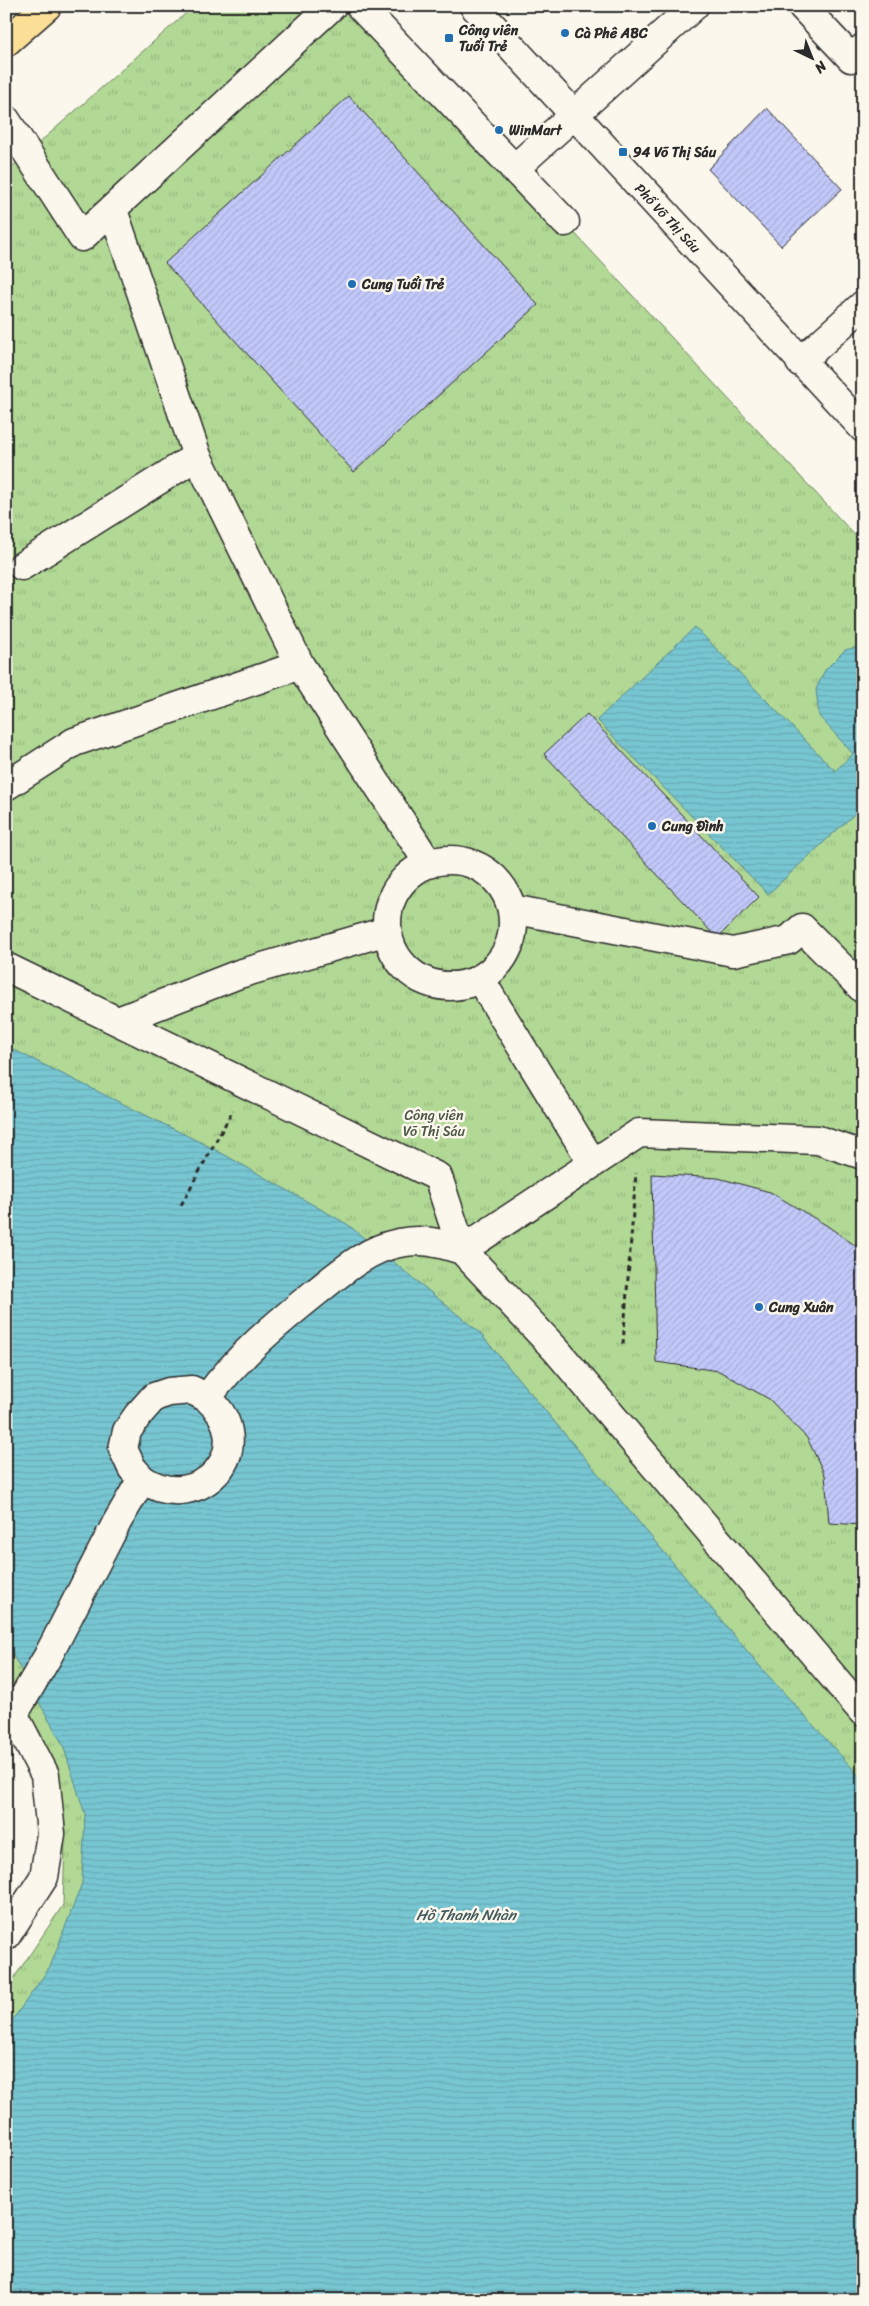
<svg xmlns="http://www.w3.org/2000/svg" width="869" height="2306" font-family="Sriracha,sans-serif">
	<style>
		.park { fill: url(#park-tufts); stroke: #6e8260 }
		.water { fill: url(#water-rules); stroke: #59888f }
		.building { fill: url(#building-hatch); stroke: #2b2b2b }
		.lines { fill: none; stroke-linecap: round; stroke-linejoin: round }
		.minor-casing { stroke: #2b2b2b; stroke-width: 31 }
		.major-casing { stroke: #2b2b2b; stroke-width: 31 }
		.path { stroke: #2b2b2b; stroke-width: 3; stroke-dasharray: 5 4; stroke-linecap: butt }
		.minor { stroke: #fbf7ec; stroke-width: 28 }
		.major { stroke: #fbdf96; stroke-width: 28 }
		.poi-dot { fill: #1f6fb2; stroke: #fbf7ec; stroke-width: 2 }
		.labels { text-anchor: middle; stroke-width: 5; stroke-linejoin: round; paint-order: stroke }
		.poi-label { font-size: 14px; font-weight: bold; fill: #2b2b2b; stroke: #fbf7ec; text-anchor: start }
		.street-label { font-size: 14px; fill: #2b2b2b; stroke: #fbf7ec }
		.park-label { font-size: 14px; fill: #4c5645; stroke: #fbf7ec }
		.water-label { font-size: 15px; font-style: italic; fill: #425a5d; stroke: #fbf7ec }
	</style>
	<defs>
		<pattern id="park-tufts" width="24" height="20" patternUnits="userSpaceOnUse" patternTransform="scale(1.25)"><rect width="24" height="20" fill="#b1d894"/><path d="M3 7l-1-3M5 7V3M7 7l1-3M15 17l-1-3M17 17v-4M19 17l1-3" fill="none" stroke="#98ba80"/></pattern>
		<pattern id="water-rules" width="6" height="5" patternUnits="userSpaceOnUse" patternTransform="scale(1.25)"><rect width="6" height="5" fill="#77c6d2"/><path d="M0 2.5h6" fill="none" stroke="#67aab4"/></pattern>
		<pattern id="building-hatch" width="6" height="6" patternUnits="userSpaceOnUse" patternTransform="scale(1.25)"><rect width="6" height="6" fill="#c2c9fa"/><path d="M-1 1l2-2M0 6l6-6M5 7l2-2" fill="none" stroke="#a7add6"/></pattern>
	</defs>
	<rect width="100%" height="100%" fill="#fbf7ec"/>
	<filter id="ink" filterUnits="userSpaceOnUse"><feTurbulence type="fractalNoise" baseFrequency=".02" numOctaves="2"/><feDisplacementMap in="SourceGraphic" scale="10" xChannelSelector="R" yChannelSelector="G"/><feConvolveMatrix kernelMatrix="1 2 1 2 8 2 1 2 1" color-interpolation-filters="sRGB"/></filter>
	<g filter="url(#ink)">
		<path class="park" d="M194,6H364L863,544V2300H6V1990L63,1905L65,1839L46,1775L6,1703V172Z"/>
		<path class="water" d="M695,627L835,771L853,754L819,716L816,689L825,670L845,650L863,646V806L768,894L597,720Z
			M6,1046L216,1150L347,1224L479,1332L764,1671L863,1780V2300H6V2029L50,1967L82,1883L85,1814L63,1745L6,1643Z"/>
		<path class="building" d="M349,96L538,305L354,472L165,263Z
			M767,108L842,189L781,246L708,169Z
			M587,714L759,897L717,938L544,754Z
			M652,1174L718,1178L770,1192L826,1225L863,1251V1525L829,1523L825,1475L807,1438L769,1399L719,1371L656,1362Z"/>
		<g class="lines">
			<g class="minor-casing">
				<path id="minor" d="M360,6L565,222
					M474,6L863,428
					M802,6L851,58L863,48
					M6,120L82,237L332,6
					M514,169L694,6
					M113,210L197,456L300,665L429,864
					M800,362L863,305
					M22,566L197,456
					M6,786L74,742L300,665
					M387 923a63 63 0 1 1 126 0a63 63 0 1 1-126 0Z
					M512,909L733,952L789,940L802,928L863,989
					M6,967L438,1177L462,1250L557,1351L863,1712
					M480,979L592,1162
					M118,1021L239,974L387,931
					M462,1250L639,1133L818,1140L863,1155
					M142,1479L132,1468L123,1449L127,1431L138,1415L154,1397L169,1392L192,1390L207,1398
					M6,1700L45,1775L51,1834L44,1877L6,1936
					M14,1714L48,1656L117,1522L142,1479C200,1518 263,1446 207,1398C238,1356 275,1325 315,1293C340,1273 367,1249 399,1243C424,1238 439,1243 462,1250"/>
			</g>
			<g class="major-casing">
				<path id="major" d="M6,42L47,6"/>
			</g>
			<path class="path" d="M181,1205L233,1110
				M623,1344L636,1173"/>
			<use href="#minor" class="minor"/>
			<use href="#major" class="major"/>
		</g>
	</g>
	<g class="poi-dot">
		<circle cx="565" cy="33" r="5"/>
		<rect x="444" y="33" width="10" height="10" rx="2.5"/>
		<circle cx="499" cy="130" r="5"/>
		<rect x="618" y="147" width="10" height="10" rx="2.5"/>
		<circle cx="352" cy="284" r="5"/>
		<circle cx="652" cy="826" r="5"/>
		<circle cx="759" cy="1307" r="5"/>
	</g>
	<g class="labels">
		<g class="poi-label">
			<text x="459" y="35">Công viên<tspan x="459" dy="16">Tuổi Trẻ</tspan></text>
			<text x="575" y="38">Cà Phê ABC</text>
			<text x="509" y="135">WinMart</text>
			<text x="633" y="157">94 Võ Thị Sáu</text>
			<text x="362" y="289">Cung Tuổi Trẻ</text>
			<text x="662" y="831">Cung Đình</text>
			<text x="769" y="1312">Cung Xuân</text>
		</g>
		<g class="street-label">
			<text transform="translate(668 218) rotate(47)" y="5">Phố Võ Thị Sáu</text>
		</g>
		<g class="park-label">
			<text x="434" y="1120">Công viên<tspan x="434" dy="16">Võ Thị Sáu</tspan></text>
		</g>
		<g class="water-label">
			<text x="466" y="1920">Hồ Thanh Nhàn</text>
		</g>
	</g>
	<rect width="869" height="2306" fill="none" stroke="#fbf7ec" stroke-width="25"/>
	<rect x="12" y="12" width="844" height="2281" fill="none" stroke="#2b2b2b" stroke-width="2" filter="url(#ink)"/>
	<g transform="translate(812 58) rotate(137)" stroke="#fbf7ec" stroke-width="4" paint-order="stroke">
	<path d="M0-4L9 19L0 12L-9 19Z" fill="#2b2b2b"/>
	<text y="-8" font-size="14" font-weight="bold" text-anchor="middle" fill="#2b2b2b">N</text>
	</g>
</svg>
